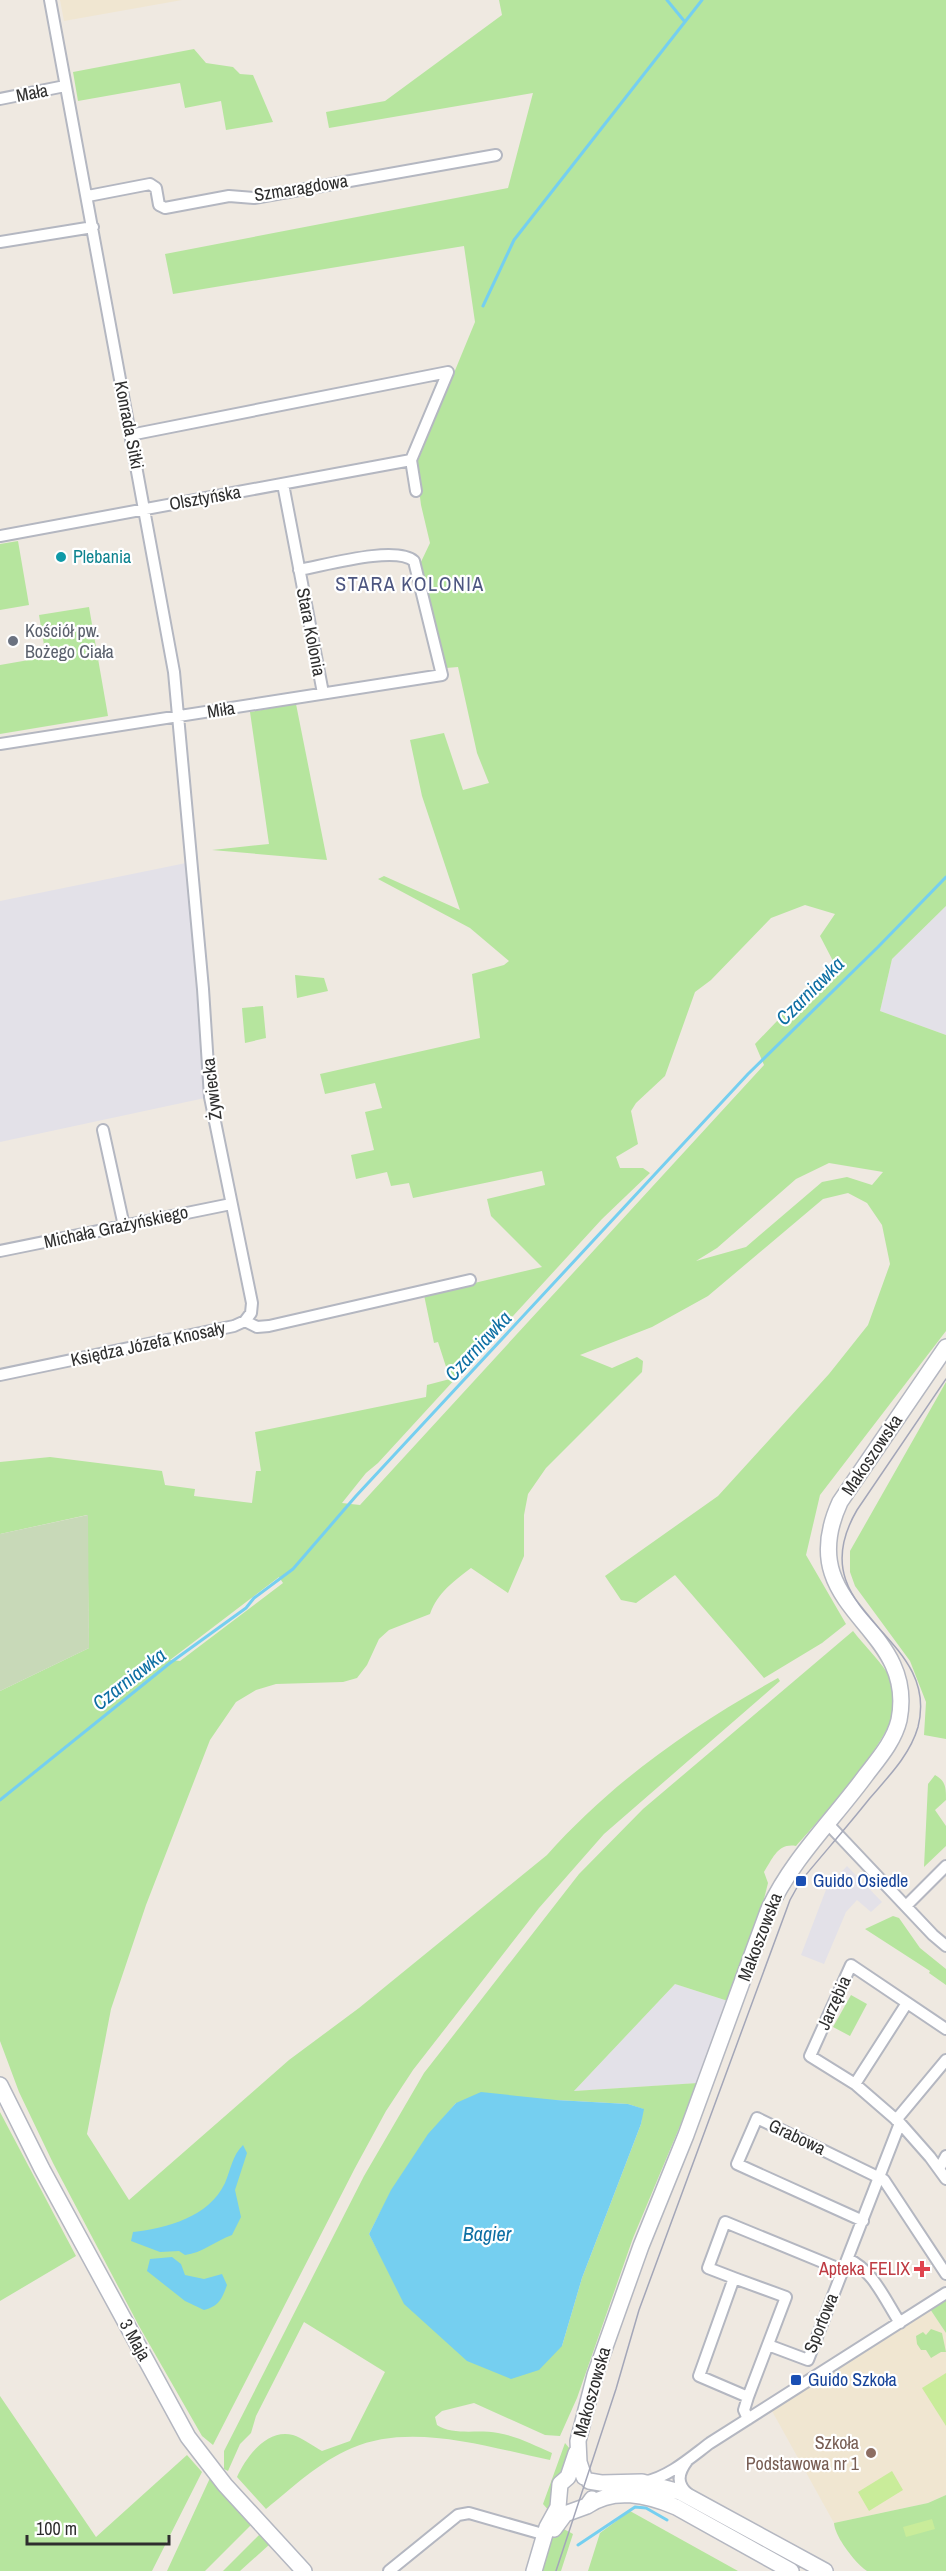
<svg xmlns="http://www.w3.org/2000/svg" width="946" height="2571" font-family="'Archivo Narrow',sans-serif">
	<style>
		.industrial { fill: #e3e1e8 }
		.education { fill: #f0e6d1 }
		.green { fill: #b6e59e; fill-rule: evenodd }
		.cemetery { fill: #c8d9b8 }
		.pitch { fill: #c9ec9a }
		.water { fill: #75cff0 }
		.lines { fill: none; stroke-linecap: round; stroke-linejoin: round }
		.stream { stroke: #75cff0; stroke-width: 3 }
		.street-casing { stroke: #b4b7c1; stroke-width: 14 }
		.secondary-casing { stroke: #b4b7c1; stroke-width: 18 }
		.street { stroke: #fff; stroke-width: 10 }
		.secondary { stroke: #fff; stroke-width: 15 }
		.tram { stroke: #a3a6b8; stroke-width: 1.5 }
		.culture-dot { fill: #0f9aa8; stroke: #fff; stroke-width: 2 }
		.worship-dot { fill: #6b7280; stroke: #fff; stroke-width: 2 }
		.transit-dot { fill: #1a4fb4; stroke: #fff; stroke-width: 2 }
		.health-dot { fill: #e0444e; stroke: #fff; stroke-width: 2 }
		.education-dot { fill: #8d6e63; stroke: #fff; stroke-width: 2 }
		.labels { text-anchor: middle; stroke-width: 4.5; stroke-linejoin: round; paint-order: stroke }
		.street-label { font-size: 18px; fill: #2e2e2e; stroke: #fff }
		.culture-label { font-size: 18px; fill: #0d838f; stroke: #fff; text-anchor: start }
		.worship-label { font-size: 18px; fill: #5b616d; stroke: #fff; text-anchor: start }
		.transit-label { font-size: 18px; fill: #164399; stroke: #fff; text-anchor: start }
		.health-label { font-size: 18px; fill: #be3a42; stroke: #fff; text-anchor: end }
		.education-label { font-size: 18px; fill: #785e54; stroke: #fff; text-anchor: end }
		.neighbourhood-label { font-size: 20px; letter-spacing: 1.5px; fill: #4d5680; stroke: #fff }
		.water-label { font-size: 20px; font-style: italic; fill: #0d6fa3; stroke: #fff }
	</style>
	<rect width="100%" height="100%" fill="#efe9e1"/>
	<path class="industrial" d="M186,863L205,1098L0,1142V901Z
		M946,906V1035L880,1011L892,959Z
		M847,1866L882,1902L871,1912L857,1900L846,1912L824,1964L801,1955L827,1887Z
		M675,1984L728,2001L698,2083L574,2091Z"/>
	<path class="education" d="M60,0H182L64,21Z
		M930,2309L946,2333V2495L928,2503L834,2523L772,2411Z"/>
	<path class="green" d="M499,0H946V906L892,959L880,1011L946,1035V1331L820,1495L806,1555L846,1624L822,1643L764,1678L675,1575L636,1603L621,1600L605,1576L718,1496L829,1374L868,1325L890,1264L882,1225L867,1203L848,1193L823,1199L708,1296L652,1327L580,1355L612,1368L637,1357L643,1361L642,1372L546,1468L528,1494L524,1515V1556L508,1593L471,1568C453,1582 438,1592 430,1614L389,1630L379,1639L367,1665L357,1678L343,1682L276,1684L256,1690L236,1702L210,1740L146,1905L111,2009L87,2134L129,2200L289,2060L359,2008L547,1855C613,1781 692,1726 778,1678L780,1681L604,1834L539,1908L413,2070L386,2111L355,2168L213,2445L202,2436L139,2326L53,2163L19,2092L0,2041V1691L89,1648L87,1515L0,1534V1462L50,1457L162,1471L165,1485L195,1489L194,1496L252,1503L256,1471H261L255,1432L426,1397L427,1385L450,1379L438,1342L434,1343L424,1295L542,1267L491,1216L487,1199L545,1185L542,1171L413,1198L409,1183L391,1186L387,1172L356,1179L351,1155L374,1150L365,1112L382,1108L375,1083L325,1094L320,1074L480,1038L472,974L504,965L509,961L470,928L378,879L384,876L460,910L422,796L410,740L444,733L463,790L489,783L477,753L458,667L446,668L420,564L430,543L421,505L416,465L475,322L464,246L173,294L165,254L508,188L533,93L329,128L326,112L385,101L502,15ZM805,905L835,914L820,936L833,961L785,1008L778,1020L755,1044L764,1065L360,1505L342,1503L366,1473L378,1463L602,1219L650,1173L643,1168H620L616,1157L638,1144L631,1111L636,1103L665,1076L695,992L711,980L771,918ZM829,1163L883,1172L872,1185L847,1177L822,1182L746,1247L696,1261L717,1248L796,1179ZM279,1577L283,1583L180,1661L170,1660Z
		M194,49L206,63L233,67L240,74L253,75L273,122L226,130L221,101L185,108L180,83L78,101L73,72Z
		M18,541L29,605L0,610V544Z
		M89,607L108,716L0,734V665L46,657L39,615Z
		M296,704L327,860L212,850L269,844L250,712Z
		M295,975L324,978L328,991L297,998Z
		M263,1006L266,1038L245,1043L242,1008Z
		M946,1382V1739L924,1735L926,1702L910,1661L855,1586L850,1572V1551Z
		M853,1631C862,1643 885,1666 890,1678C895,1687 896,1704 893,1714C884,1748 821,1818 796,1846C778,1843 773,1858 764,1872L768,1883L763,1903L728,2001L675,1984L574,2091L698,2083L633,2238L577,2398L560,2436L545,2435L474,2403L442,2411L435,2417L437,2425C453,2436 478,2429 498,2433C517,2436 534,2445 552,2453L550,2460C488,2447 411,2422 352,2448C319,2462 293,2487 266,2509L237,2477C246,2457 267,2428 293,2435C302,2438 313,2446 322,2451L350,2441L385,2372L304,2322L256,2416L251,2433L240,2444L228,2471L224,2469V2451L364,2176L424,2073L579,1874L643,1809ZM556,2100L628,2104L643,2109L641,2124L582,2278L562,2346L378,2251L369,2234C393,2186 420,2143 456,2103Z
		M935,1775C946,1781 946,1788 946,1800L935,1810L946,1826V1846L924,1867L928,1784Z
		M893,1916L899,1918L920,1948L946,1969V1985L929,1973L930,1971L865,1929Z
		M851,1995L867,2004L850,2036L833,2027Z
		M0,2112L76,2256L0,2301Z
		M946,2299V2333L930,2309Z
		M931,2329L942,2333L946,2352H941L931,2358L926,2350H921L917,2344L916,2336L923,2332L926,2335Z
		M0,2396L96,2537L187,2455L202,2472L152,2571H0Z
		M565,2443L570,2449L550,2512L543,2504Z
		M210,2478L252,2524L205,2571H167Z
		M946,2495V2571H867C855,2563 835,2537 834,2523L928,2503Z
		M630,2511L738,2571H588L600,2533Z
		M560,2527L573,2534L561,2571H540L551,2539Z
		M261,2533L270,2544L240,2571H223Z"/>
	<path class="cemetery" d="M88,1515L89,1648L0,1691V1534Z"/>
	<path class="pitch" d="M946,2373V2426L922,2388Z
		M892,2471L903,2490L869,2511L858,2492Z
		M932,2519L935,2529L906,2537L903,2527Z"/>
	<path class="water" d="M481,2092L556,2100L628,2104L644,2109L641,2124L582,2278L562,2346L539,2370L511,2379L467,2361L404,2304L369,2234L391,2190L428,2134L456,2103Z
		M243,2145L247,2153L235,2190L241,2217L232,2235C215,2241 202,2253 185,2255L179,2251L160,2252L131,2241L133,2232C167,2228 209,2217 225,2183C231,2169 232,2156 243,2145Z
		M172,2257L181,2264L185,2275L204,2279L222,2274L227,2285C222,2299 219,2306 204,2310L185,2301L147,2271L150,2259Z"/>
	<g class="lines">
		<path class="stream" d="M667,0L685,22
			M483,306L514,240L702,0
			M0,1800L170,1663L246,1608L254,1598L293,1569L356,1496L748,1074L878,947L946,877
			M578,2545L635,2507L646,2508L667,2520"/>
		<g class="street-casing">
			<path id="street" d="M50,0L174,672L203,989L210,1097L252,1303L251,1313L245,1321
				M0,99L65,86
				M88,196L150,184L156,188L159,205L165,208L229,196L254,198L496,155
				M0,242L93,227
				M130,435L448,372L411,460L416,491
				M283,484L323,693
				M0,536L411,460
				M0,744L442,675L414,561C395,545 323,566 299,570
				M103,1130L124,1226
				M0,1251L231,1204
				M0,1375L234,1326L245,1321L257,1327L269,1326L470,1280
				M828,1824L933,1935L946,1946
				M907,1905L946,1866
				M855,2084L907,2003
				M896,2120L946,2060
				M900,2123L855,2084L810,2056L851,1965L946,2029
				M939,2169L946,2156
				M863,2221L737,2164L757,2118L884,2180L946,2274
				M848,2259C873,2270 885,2300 900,2323
				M734,2278L786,2297L748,2397L699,2376L734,2278L708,2268L725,2222L842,2270
				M768,2345L808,2360L900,2123L930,2157L946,2179
				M748,2419L744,2410L748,2397
				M687,2461C678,2473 676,2484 688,2494
				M644,2482C669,2477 690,2458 710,2443L946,2293
				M389,2571L458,2515L469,2513L546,2535"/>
		</g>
		<g class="secondary-casing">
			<path id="secondary" d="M0,2085L42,2169L188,2437L225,2485L304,2571
				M584,2477L579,2462L578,2441L595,2375L641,2246L686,2135L768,1911C791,1860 833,1820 866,1775C879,1758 894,1741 899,1720C918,1623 790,1611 840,1502L946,1347
				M589,2481L601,2483L642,2482L680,2492L825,2571
				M587,2506C614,2487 647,2495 676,2507L791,2571
				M554,2529L565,2514L587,2506L592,2499
				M534,2571L547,2527L558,2507L560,2484L568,2477L576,2453"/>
		</g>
		<use href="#street" class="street"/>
		<use href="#secondary" class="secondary"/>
		<path class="tram" d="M556,2571L616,2389L639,2310L790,1900L800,1882C823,1854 847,1827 870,1798C888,1777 910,1755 918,1727C942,1632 796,1615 857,1510L946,1379"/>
	</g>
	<circle class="culture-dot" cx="61" cy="557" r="6"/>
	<circle class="worship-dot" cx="13" cy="641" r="6"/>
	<g class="transit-dot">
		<rect x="795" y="1875" width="12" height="12" rx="3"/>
		<rect x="790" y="2374" width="12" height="12" rx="3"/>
	</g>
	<path class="health-dot" d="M919 2260h6v6h6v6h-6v6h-6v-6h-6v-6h6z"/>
	<circle class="education-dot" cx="871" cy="2453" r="6"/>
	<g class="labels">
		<g class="street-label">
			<text transform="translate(32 93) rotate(-11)" y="6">Mała</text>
			<text transform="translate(301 188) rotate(-9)" y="6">Szmaragdowa</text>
			<text transform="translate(129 425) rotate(79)" y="6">Konrada Sitki</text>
			<text transform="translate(205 498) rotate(-10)" y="6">Olsztyńska</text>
			<text transform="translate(311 632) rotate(79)" y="6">Stara Kolonia</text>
			<text transform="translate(221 710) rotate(-9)" y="6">Miła</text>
			<text transform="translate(212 1089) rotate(-97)" y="6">Żywiecka</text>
			<text transform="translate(116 1227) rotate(-12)" y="6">Michała Grażyńskiego</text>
			<text transform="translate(148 1344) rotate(-12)" y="6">Księdza Józefa Knosały</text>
			<text transform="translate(872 1455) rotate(-56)" y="6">Makoszowska</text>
			<text transform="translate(760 1937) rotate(-69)" y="6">Makoszowska</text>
			<text transform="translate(834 2003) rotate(-66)" y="6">Jarzębia</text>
			<text transform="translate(797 2137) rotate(25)" y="6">Grabowa</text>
			<text transform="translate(821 2323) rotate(-68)" y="6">Sportowa</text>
			<text transform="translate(135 2340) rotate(61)" y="6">3 Maja</text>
			<text transform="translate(592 2392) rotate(-74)" y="6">Makoszowska</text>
		</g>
		<g class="culture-label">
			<text x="73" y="563">Plebania</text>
		</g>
		<g class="worship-label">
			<text x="25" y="637">Kościół pw.<tspan x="25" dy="21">Bożego Ciała</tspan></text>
		</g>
		<g class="transit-label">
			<text x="813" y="1887">Guido Osiedle</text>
			<text x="808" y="2386">Guido Szkoła</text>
		</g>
		<g class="health-label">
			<text x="910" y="2275">Apteka FELIX</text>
		</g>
		<g class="education-label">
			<text x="859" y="2449">Szkoła<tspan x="859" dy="21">Podstawowa nr 1</tspan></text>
		</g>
		<g class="neighbourhood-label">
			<text x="410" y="591">STARA KOLONIA</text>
		</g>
		<g class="water-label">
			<text transform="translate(810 991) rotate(-45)" y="7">Czarniawka</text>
			<text transform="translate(478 1346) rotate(-47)" y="7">Czarniawka</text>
			<text transform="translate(129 1679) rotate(-38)" y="7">Czarniawka</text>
			<text x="487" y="2241">Bagier</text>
		</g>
	</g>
	<path d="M27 2535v9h142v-9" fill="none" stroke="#2e2e2e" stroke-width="3"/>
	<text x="36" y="2535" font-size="18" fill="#2e2e2e" stroke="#ffffff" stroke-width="4.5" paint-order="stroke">100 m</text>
</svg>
